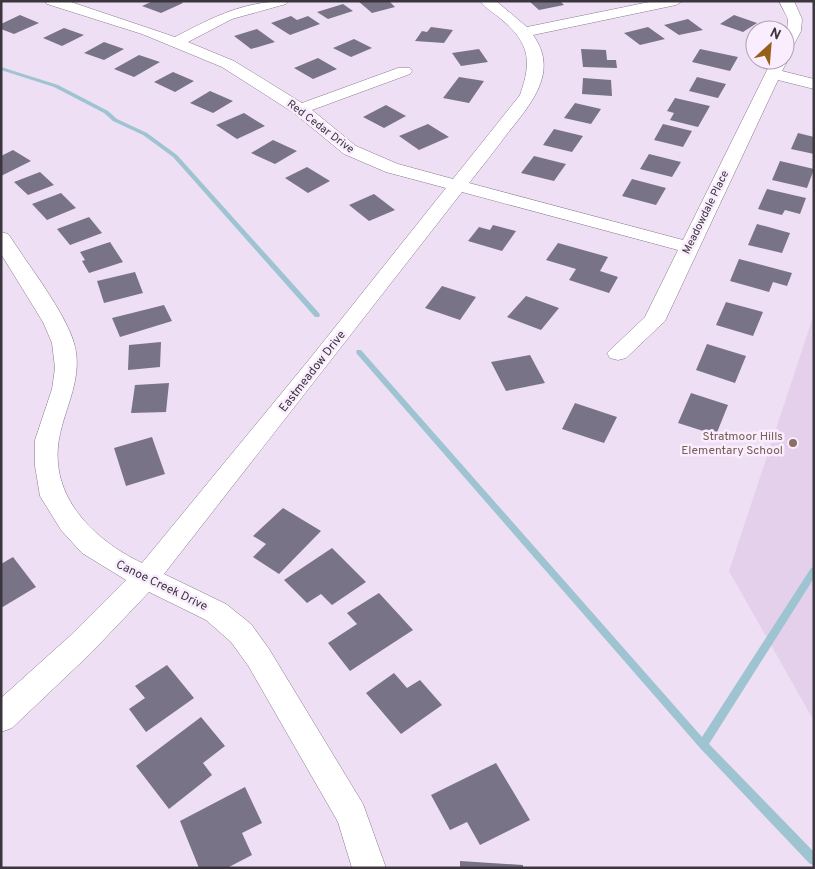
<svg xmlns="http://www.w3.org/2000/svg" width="815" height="869" font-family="Overpass,sans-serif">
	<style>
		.built { fill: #e4d0eb }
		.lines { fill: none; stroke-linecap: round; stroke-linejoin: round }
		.stream { fill: #9ec4d2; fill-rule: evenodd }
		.building { fill: #797388 }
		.minor-casing { stroke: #887a8d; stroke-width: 1 }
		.minor { fill: #fff; fill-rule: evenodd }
		.education-dot { fill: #8d6e63; stroke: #f9edfe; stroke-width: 2 }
		.labels { text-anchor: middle; stroke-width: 5; stroke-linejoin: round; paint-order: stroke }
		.far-street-label { font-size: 11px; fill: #3b353d; stroke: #f9edfe }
		.street-label { font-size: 12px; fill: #3b353d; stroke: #f9edfe }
		.education-label { font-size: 12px; fill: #785e54; stroke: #f9edfe; text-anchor: end }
	</style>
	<rect width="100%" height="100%" fill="#eedff4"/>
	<path class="built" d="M814,314V721L729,571Z"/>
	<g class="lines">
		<path class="stream" d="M1,67L58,85L108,111L117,119L147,133L177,155L319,313L320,315L319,317H315L173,157L143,135L113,121L104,113L54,87L1,70Z
			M357,350H361L702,737L811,568L814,567V578L709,744L814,852V865L810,864L700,748L357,354L356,352Z"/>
	</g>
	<path class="building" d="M153,1H180L183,3L161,13L142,6Z
		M358,1H389L395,7L372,13Z
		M529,1H560L564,5L539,10Z
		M343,4L353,11L328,19L317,12Z
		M20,15L39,23L14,34L1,29V24Z
		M734,15L757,23L743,32L720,24Z
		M291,16L297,20L308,16L320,24L290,35L271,23Z
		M688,19L703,30L679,35L664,25Z
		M431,27L453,30L444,43L415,41L422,31L427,32Z
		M648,27L665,39L640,45L624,33Z
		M64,28L84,35L62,46L43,38Z
		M257,29L275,42L251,49L234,36Z
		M354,39L372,48L351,57L333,48Z
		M104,42L124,49L104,60L84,53Z
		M479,49L488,62L461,66L452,53Z
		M581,49L606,50L607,60H616L617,68L583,67Z
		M700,49L738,57L730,71L692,62Z
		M139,55L160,62L134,77L114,69Z
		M318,58L337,69L313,79L294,68Z
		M173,72L194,81L175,92L154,82Z
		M459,77L484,81L469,103L443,98Z
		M697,77L726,84L718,98L689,91Z
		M583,78L611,80L612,96L582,94Z
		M210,91L233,101L213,113L190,103Z
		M675,98L710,106L698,127L670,120L674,113L667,111Z
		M575,103L601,109L591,124L564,118Z
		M386,105L406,116L384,128L363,117Z
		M244,113L265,126L237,139L216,125Z
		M428,124L449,137L419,150L399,136Z
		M663,124L692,131L683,147L654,140Z
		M554,129L583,136L572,152L543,145Z
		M798,133L814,137V154L791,149Z
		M273,140L297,151L275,164L251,153Z
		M13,150L31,161L1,176V156Z
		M649,154L681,162L672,177L640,169Z
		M534,156L566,164L554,181L521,173Z
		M780,161L814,169L807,188L772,180Z
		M307,167L330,181L308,193L285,178Z
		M40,172L54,185L28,195L14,182Z
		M632,179L666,188L656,205L622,196Z
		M767,189L806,198L800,214L785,210L782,215L758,209Z
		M61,193L76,208L47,220L32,204Z
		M374,194L395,210L369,221L349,205Z
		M89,217L102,233L70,245L57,229Z
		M757,224L790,233L782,253L748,245Z
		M493,225L516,231L502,251L468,241L479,227L490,230Z
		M110,242L123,262L89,273L82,261L85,260L80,252Z
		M558,243L608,257L600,271L618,277L609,293L569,280L576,269L546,260Z
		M739,259L792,273L787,286L773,282L769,292L730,281Z
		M135,272L143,293L104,303L97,281Z
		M442,286L476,297L460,320L425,308Z
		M526,296L559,308L541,330L507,317Z
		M726,302L763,312L753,336L716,325Z
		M164,305L172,321L120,337L112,318Z
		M161,342L160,367L128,370L129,345Z
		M707,344L746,356L735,383L696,370Z
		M530,355L545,383L506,391L491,362Z
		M169,383L166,412L131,413L135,385Z
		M691,393L728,405L716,435L678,423Z
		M575,403L617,417L604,443L562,429Z
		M152,437L165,474L126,486L114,448Z
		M283,508L321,531L279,574L253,557L266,544L253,536Z
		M332,548L366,582L332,605L321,594L307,603L284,580Z
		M13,557L36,587L1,608V564Z
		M379,593L413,630L350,671L328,643L357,624L347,613Z
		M167,665L194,698L146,732L129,709L145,698L135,686Z
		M394,673L407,688L420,680L442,705L401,734L366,693Z
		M201,717L225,746L203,763L212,775L169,809L136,766Z
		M496,763L530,820L480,845L467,822L450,830L431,795Z
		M245,787L262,823L242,833L252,855L227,868H199L180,821Z
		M460,861L523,865V868H460Z"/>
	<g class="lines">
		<g class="minor-casing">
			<path id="minor" d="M45,1H68L175,37C213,17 244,1 288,1L286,4L232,19L188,42L234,61L302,103L398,68H410L412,71L410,74L312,110L356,146L398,164L453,179L520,95C532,61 530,43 501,19C494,13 485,8 480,1H496L527,27L654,1H683L676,5L533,35C560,72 530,105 507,134C495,150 482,167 469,183L683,240L772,60H785L786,57L788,60L782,71L814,79V89L778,80L665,321L626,358L618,360L610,358L607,353L645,317L678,250L462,192L164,574L226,604L251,624L269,649L363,804L386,868H352L338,822L249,667L231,642L206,620L149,592L91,653L12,728L1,732V698L71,635L126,580L82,553L61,530L40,496L35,466V440L52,389L55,368L52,343L43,322L1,254V232L8,234L11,238C29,266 65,312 74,343C84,377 65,406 59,439C49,497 94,540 142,563L308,361L446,188L386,172L344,154L294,113L222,67L142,34L47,4Z
				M779,1H794L802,19L801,31L790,52L785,54L788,19Z"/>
		</g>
		<use href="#minor" class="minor"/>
	</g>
	<circle class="education-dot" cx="793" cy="443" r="5"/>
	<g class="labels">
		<g class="far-street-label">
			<text transform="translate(321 126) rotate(37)" y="4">Red Cedar Drive</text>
			<text transform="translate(705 212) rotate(-64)" y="4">Meadowdale Place</text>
		</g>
		<g class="street-label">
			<text transform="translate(312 371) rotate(-52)" y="4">Eastmeadow Drive</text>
			<text transform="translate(162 585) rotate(26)" y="4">Canoe Creek Drive</text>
		</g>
		<g class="education-label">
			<text x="783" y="440">Stratmoor Hills<tspan x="783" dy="14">Elementary School</tspan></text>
		</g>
	</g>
	<rect width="815" height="869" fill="none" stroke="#3b353d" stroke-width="5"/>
	<g transform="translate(770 45) rotate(26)"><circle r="24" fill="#f9edfe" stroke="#ada3b1"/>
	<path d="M0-4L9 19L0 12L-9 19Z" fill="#97601a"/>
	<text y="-8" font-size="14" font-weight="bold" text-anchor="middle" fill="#3b353d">N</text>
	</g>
</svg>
